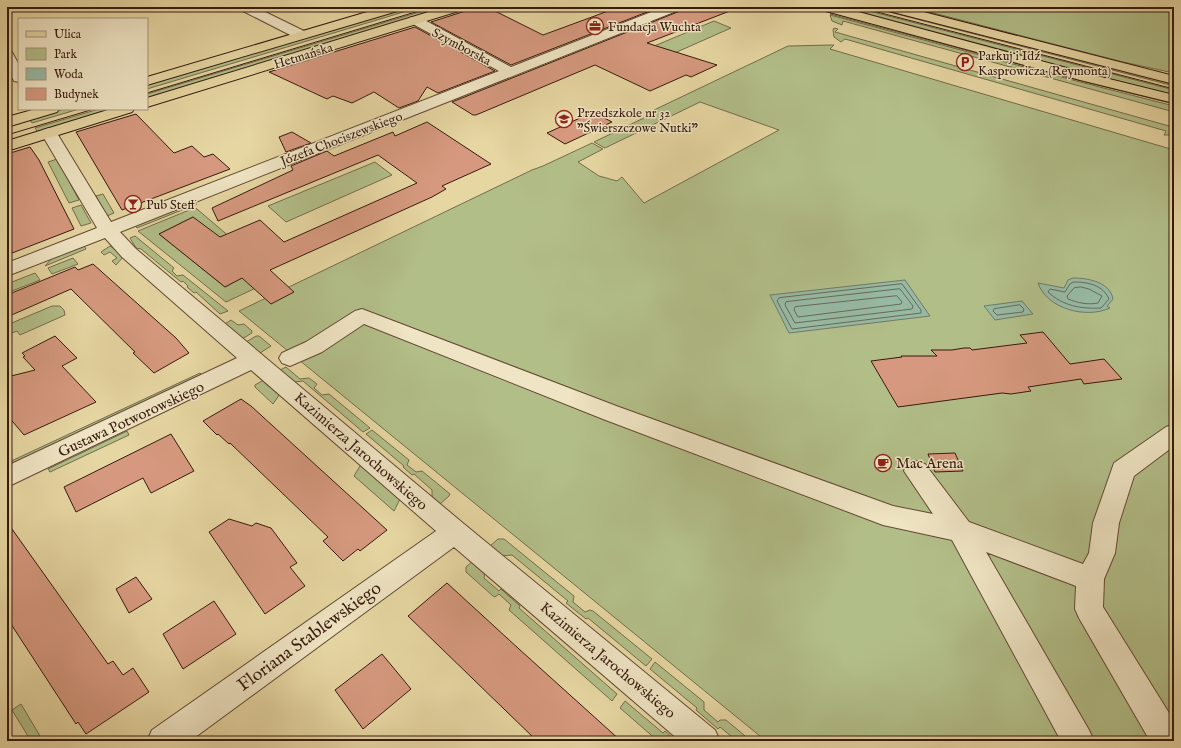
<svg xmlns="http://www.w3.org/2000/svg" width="1181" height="748" font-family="'IM FELL English',serif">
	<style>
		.green { fill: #b2be88; stroke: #746c4b }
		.water { fill: #97b9a3; stroke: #717967 }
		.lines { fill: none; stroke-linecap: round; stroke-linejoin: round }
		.shore { stroke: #676a58; stroke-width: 1 }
		.building { fill: #d6997f; stroke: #371a0e }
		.minor-casing { stroke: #634933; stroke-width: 2 }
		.major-casing { stroke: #371a0e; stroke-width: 2 }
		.minor { fill: #efe4c3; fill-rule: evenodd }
		.major { fill: #e6d6a2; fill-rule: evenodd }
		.tram { stroke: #371a0e; stroke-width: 1 }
		.labels { text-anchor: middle; stroke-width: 3; stroke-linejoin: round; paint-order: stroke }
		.far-poi-label { font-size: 13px; fill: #371a0e; stroke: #efe4c3; text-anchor: start }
		.far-street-label { font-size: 13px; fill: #371a0e; stroke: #efe4c3 }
		.street-label { font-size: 15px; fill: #371a0e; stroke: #efe4c3 }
		.poi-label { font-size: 15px; fill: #371a0e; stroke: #efe4c3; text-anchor: start }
		.near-street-label { font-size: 18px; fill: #371a0e; stroke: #efe4c3 }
	</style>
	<rect width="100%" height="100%" fill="#e6d6a2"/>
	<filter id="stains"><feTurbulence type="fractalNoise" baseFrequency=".005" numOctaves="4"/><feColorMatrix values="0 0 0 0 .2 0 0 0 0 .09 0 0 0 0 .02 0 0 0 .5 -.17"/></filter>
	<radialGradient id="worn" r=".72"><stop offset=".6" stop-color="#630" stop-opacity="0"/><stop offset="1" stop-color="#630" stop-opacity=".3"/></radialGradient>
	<path class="green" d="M407,7H420L147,89V84Z
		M436,7H449L147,99V94Z
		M849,7H854L1174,90V96L852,11Z
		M870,7H879L1083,61L1174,83V86Z
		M910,7H1174V73L1123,62Z
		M832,13L1174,103V104L1085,82L830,14Z
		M830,15L1084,83L1174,106V112L843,21L842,25L832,21Z
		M714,21L731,28L670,55L652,47Z
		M834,28L838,29L835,32L1169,126L1171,123L1174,125V135H1164L1166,131L845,39L841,42L834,37L833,30Z
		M831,45H834L830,49L1174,150V741H766L239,311L532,170L543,166L592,143L603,149L578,162L599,176L617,181L622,177L644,203L779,130L700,102L605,148L594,142L648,116L654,110L788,46Z
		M64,109H79L32,123L29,119Z
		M99,109H115L38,132L35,128Z
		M57,159L79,200L69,203L48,162Z
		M375,162L392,175L286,222L268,206Z
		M103,194L114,213L107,216L96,196Z
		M190,203L197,204L137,228L134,224Z
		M81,205L91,223L81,226L72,208Z
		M194,208L197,209L231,238L221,243L193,217L159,234L225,287L261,268L275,279L226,302L138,231Z
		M135,236L174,268L172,271L177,276L183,275L228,311L220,314L196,292L194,293L187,287L188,286L183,281L181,282L141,249L136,248L130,238Z
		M83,244L86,249L45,266L54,256Z
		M110,246L124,256L116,265L112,261L117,258L110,252L104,255L101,252Z
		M73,258L78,264L52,274L48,268Z
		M35,273L40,280L7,293V284Z
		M52,306H60L64,310L65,315L20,335L17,331L7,335V325Z
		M231,320L238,325L244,324L252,331V333L242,339L225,324Z
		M256,336H259L271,346L260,353L246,342Z
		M286,367L300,379L309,378L317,384L314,388L322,395L329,394L370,428L363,432L303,381L294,382L280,370Z
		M200,373L203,376L7,467V463Z
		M267,378L282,391L273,404L255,387V385Z
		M372,430L409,460L407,465L416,472L422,471L450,494L449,496L439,505L432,499V490L414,474L412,475L403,467L404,466L366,434Z
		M127,431L129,435L50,472L48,469Z
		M363,461L402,495L394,511L354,476Z
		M498,539H504L574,596L573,602L585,612L590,610L593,611L652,659L646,666L588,618L586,619L566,603L568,601L512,555L501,556L490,546Z
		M474,560L485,569L484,578L499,591L501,589L520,606L519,608L617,694L612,701L509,610L511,605L499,594L495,597L493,596L466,572V567Z
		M655,662L704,702V710L718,722L720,720H726L751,741H737L720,727L718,729L696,710L697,708L650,669Z
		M625,701L663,733L665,731L676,741H668L666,739L664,741H658L620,708Z
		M21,704L43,741H31L12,710Z"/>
	<path class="water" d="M1073,278C1088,278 1110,282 1113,299L1107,306L1110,308C1086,319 1047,309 1038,283L1064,288L1068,280Z
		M905,280L930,316L789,333L770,295Z
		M1022,301L1033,314L995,320L984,306Z"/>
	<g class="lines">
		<path class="shore" d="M1074,282C1088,282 1103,285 1109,299L1101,308C1081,309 1063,306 1048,292L1050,289L1065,292L1070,284Z
			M902,284L921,310V313L792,329L777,301L779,298Z
			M1081,287L1089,289L1102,296L1098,303C1088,305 1078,303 1068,299L1067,296L1074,288Z
			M900,289L913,306L912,309L795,323L785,305L786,302Z
			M897,296L902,302L901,304L798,317L794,310L795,307Z
			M1020,305L1024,309L1023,312L997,315L993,311L994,309Z"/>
	</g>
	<path class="building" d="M478,7H487L543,35L619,7H660L511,65L431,22Z
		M682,7H735V9L647,43L717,65L691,77L686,75L650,91L595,65L476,115H473L452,102L680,11Z
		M415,27L495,71L438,93L427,87L418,101L399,108L374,92L352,103L333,96L327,99L269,72Z
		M593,112L612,122L565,144L547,133Z
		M136,114L174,153L192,146L204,157L213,154L230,169L122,210L76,132Z
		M427,122L491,164L442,186L446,189L432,197L270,270L294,292L271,304L242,278L225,287L159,234L193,217L220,237L260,220L284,242L417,183L378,155L218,221L212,208L293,170L291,166L327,151L334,156L393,132L395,136Z
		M292,132L311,143L286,152L279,137Z
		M30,147L39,160L74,229L7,255V154Z
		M93,264L176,338L189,353L154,373L133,353L135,352L71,289L7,317V295L75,267L78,270Z
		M1043,332L1070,364L1104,359L1122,379L1084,384L1081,379L1028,387L1031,391L1011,394L1002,393L898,407L871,361L902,357L901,356H937L931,350H952L964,348H970L972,350L1027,343L1020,335Z
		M55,336L77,358L62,366L96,402L24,435L7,415V377L35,370L23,357L25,356L22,353Z
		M241,399L251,406L387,530L360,551L358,549L343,561L323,541L328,537L230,443L229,444L218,434L217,435L203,421Z
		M171,434L194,471L151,493L143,478L76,512L64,487Z
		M955,453L963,471L935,472L928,454Z
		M229,519L252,526L256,523L271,528L297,563L290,567L305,586L265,614L209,532Z
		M7,522L108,664L113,661L123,675L133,668L149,692L86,734L78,722L76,724L7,618Z
		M136,577L152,599L129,613L116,589Z
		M447,583L519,649L621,741H537L408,616Z
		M214,601L236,634L183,669L163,634Z
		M382,654L411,689L363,729L335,690Z"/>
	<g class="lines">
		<g class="minor-casing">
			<path id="minor" d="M239,7H255L306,32L308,35L306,38H296L241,10Z
				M664,7H681L679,10L120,232L136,249L464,524L715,730L720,741H680L454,547L190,741H147L152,730L436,531L251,370L7,487V466L237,358L122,257L105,238L7,276V263L97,228L41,133L43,130L49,128L55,130L111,222L499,71L411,23L409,20L411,17H419L511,67Z
				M7,51L12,52L19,65V82L14,81L7,68Z
				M362,309L619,407L893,506L933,514L904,471L907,464L916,461L925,464L969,522L1083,564L1089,553L1093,523L1114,463L1166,427L1174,424V446L1134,476L1119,523L1115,553L1104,579L1103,607L1174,721V741H1150L1079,618L1075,609L1076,586L986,552L1089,730L1094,741H1061L952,540L883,525L603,419L364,324L322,352L290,366L282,363L279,358L282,353L306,342L355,311Z"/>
		</g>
		<g class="major-casing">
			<path id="major" d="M384,7H403L401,10L147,85V77Z
				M445,7H464L462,10L147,107V98Z
				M820,7H840L1089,74L1174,95V103L1080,80L822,10Z
				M883,7H904L1174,76V84L885,10Z
				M36,109H59L57,112L7,127V117Z
				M111,109H134L132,112L7,151V141Z"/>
		</g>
		<use href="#minor" class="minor"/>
		<use href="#major" class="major"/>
		<path class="tram" d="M858,7L1174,89
			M147,93L432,7
			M7,135L94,109"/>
	</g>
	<defs>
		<g id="office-ring" transform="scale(0.9)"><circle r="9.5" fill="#efe4c3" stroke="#8f2418" stroke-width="1.5"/><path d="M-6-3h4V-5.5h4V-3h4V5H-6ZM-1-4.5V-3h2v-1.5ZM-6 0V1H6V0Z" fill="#8f2418"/></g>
		<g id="parking-ring" transform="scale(0.9)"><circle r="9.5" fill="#efe4c3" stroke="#8f2418" stroke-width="1.5"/><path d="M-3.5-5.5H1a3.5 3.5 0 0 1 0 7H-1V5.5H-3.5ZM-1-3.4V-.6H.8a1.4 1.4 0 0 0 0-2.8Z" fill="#8f2418"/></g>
		<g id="school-ring" transform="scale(0.9)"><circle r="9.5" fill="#efe4c3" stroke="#8f2418" stroke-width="1.5"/><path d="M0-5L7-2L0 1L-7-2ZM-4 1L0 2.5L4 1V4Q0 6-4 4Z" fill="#8f2418"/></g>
		<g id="bar-ring" transform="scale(0.9)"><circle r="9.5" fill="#efe4c3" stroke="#8f2418" stroke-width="1.5"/><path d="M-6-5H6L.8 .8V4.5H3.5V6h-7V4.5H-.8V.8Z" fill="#8f2418"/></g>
		<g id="cafe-ring" transform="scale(0.9)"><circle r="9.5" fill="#efe4c3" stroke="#8f2418" stroke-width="1.5"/><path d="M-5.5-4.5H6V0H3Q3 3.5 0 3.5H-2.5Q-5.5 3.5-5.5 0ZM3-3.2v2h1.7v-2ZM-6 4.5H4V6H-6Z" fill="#8f2418"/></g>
	</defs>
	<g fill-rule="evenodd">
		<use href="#office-ring" x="595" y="26"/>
		<use href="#parking-ring" x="965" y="62"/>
		<use href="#school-ring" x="564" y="119"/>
		<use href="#bar-ring" x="133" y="204"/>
		<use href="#cafe-ring" x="883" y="463"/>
	</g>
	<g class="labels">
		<g class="far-poi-label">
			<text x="608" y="31">Fundacja Wuchta</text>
			<text x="978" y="60">Parkuj i Idź<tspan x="978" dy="15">Kasprowicza (Reymonta)</tspan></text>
			<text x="577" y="117">Przedszkole nr 32<tspan x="577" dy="15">"Świerszczowe Nutki"</tspan></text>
			<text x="146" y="209">Pub Steff</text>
		</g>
		<g class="far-street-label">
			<text transform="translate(462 46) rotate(28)" y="5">Szymborska</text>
			<text transform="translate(303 55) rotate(-17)" y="5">Hetmańska</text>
			<text transform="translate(341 138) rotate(-21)" y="5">Józefa Chociszewskiego</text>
		</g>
		<g class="street-label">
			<text transform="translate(131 419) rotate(-25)" y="5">Gustawa Potworowskiego</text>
			<text transform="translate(361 451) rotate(41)" y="5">Kazimierza Jarochowskiego</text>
			<text transform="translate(608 660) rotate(40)" y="5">Kazimierza Jarochowskiego</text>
		</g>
		<g class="poi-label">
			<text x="896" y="468">Mac Arena</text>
		</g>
		<g class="near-street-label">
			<text transform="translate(309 636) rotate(-36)" y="6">Floriana Stablewskiego</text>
		</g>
	</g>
	<rect width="1181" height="748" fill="none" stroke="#e6d6a2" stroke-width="24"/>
	<rect x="8" y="8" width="1165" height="732" fill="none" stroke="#371a0e" stroke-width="2"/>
	<rect x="12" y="12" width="1157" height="724" fill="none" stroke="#371a0e"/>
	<rect x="18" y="18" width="130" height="92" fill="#efe4c3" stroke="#a5937b"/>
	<rect x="26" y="31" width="20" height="6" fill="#e6d6a2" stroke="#a5937b"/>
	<text x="54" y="38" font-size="12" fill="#371a0e">Ulica</text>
	<rect x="26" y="48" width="20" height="12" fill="#b2be88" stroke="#a5937b"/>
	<text x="54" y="58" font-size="12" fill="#371a0e">Park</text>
	<rect x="26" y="68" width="20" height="12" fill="#97b9a3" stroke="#a5937b"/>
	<text x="54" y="78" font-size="12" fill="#371a0e">Woda</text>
	<rect x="26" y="88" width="20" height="12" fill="#d6997f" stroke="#a5937b"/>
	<text x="54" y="98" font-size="12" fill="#371a0e">Budynek</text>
	<rect width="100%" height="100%" filter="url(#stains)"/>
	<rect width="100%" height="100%" fill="url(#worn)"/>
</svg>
